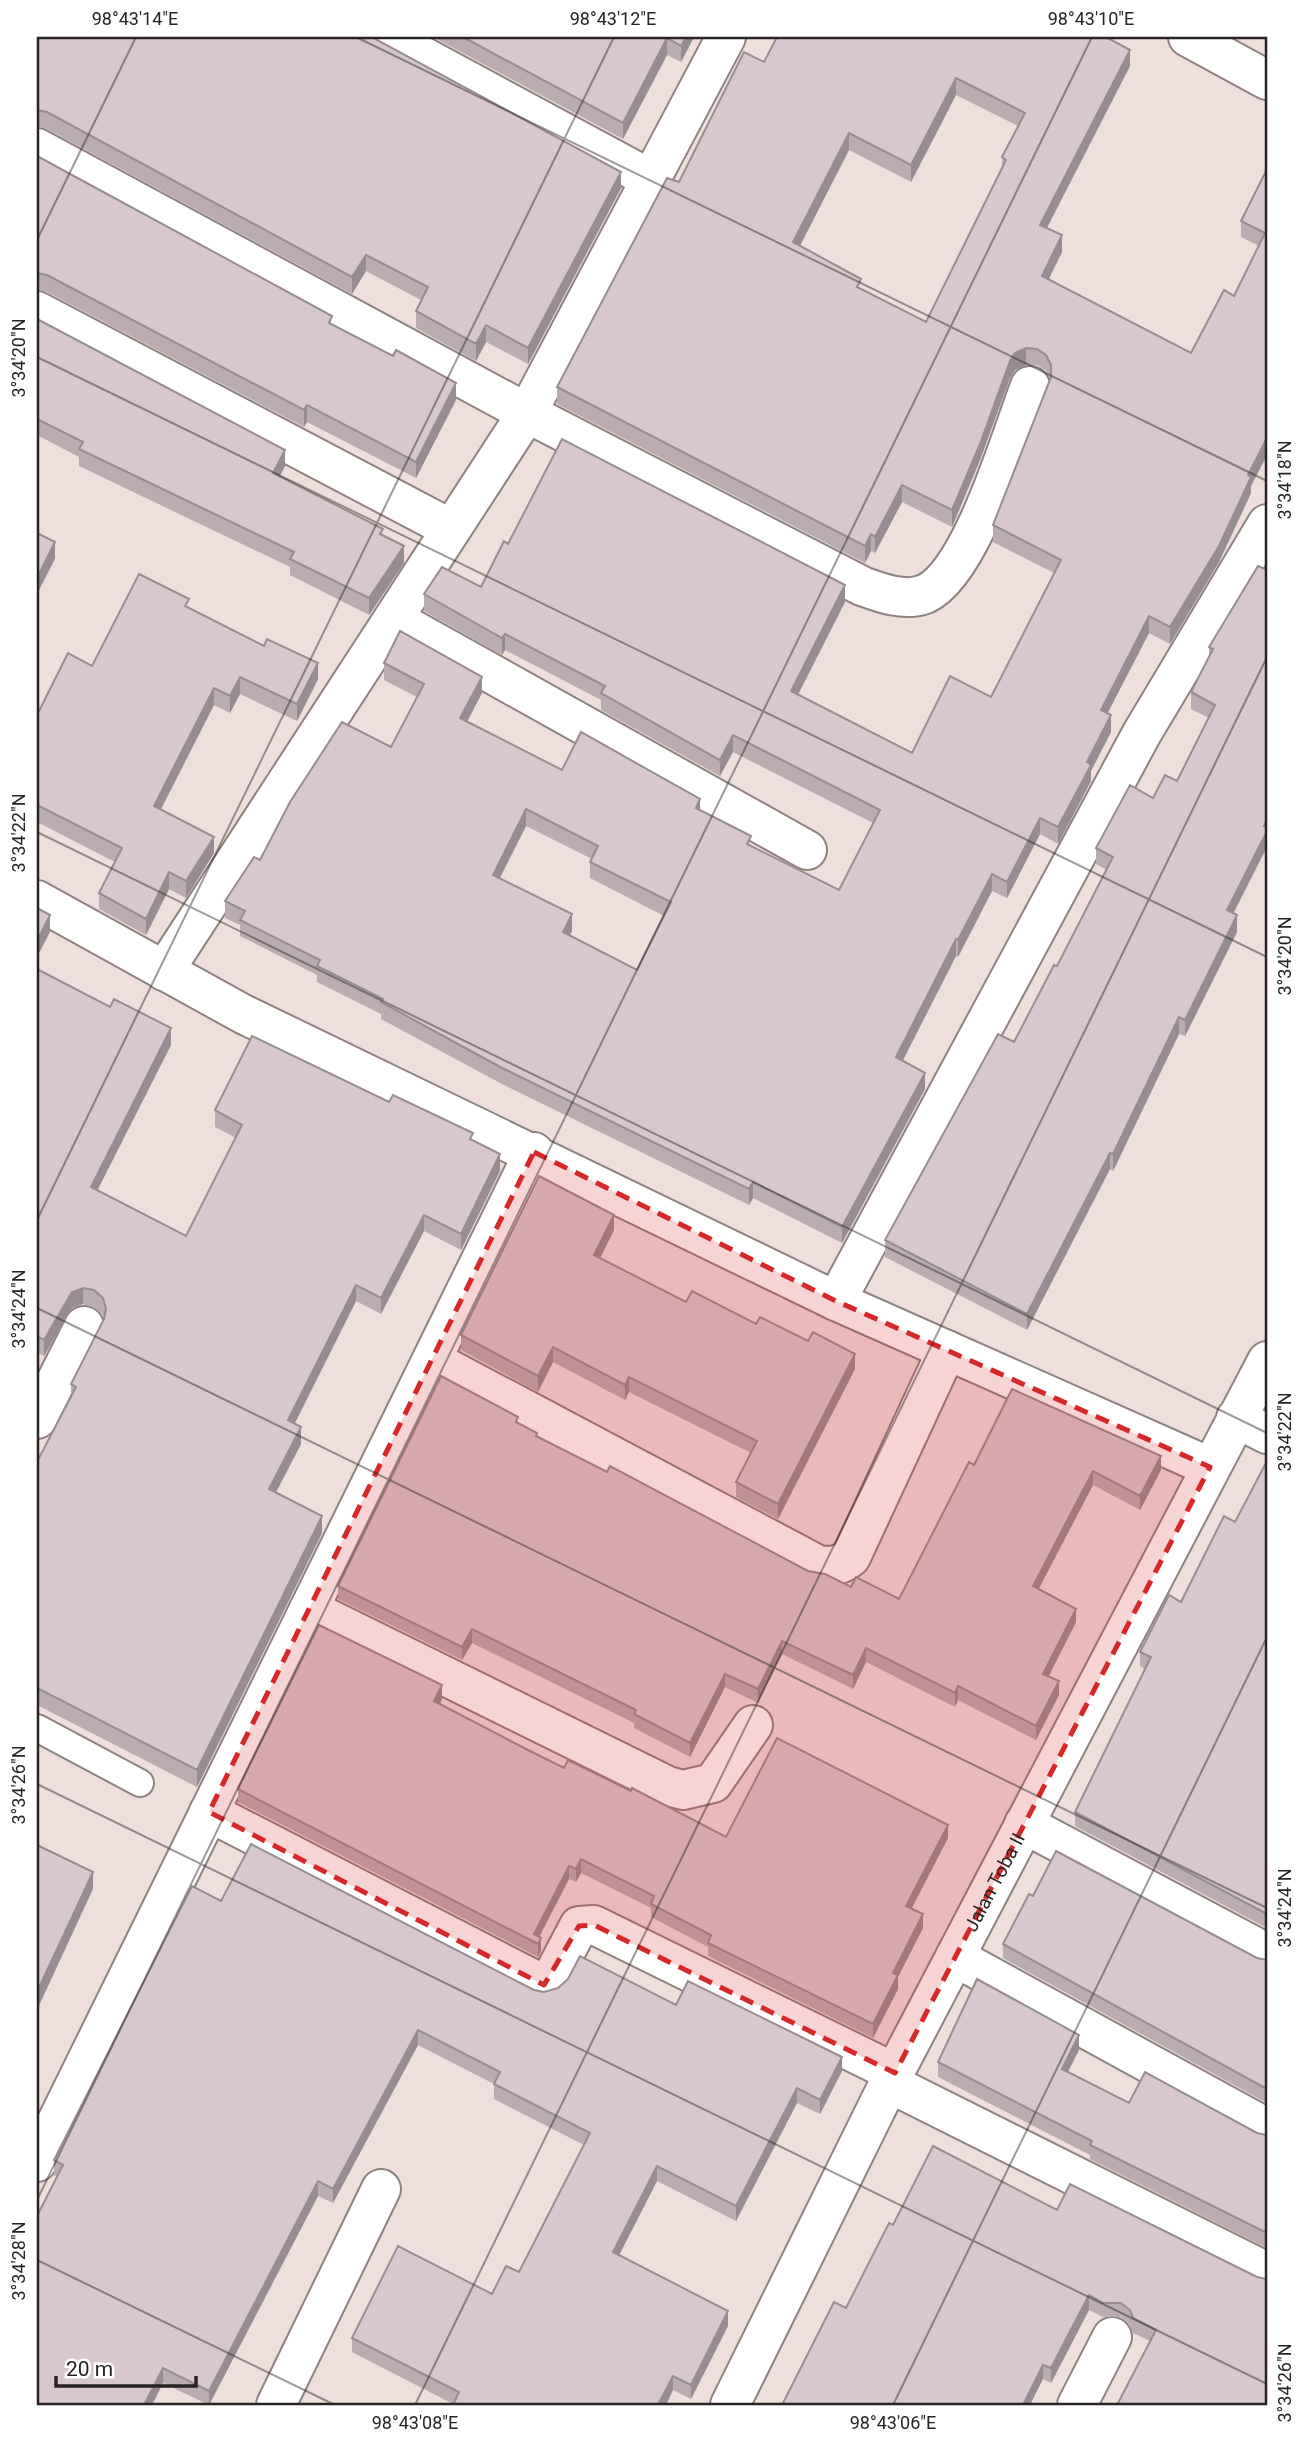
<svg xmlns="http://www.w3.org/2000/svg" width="1304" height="2442" font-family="Roboto,sans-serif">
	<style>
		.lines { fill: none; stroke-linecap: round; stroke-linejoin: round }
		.lane-casing { stroke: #8f817e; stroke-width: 30 }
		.street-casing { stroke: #8f817e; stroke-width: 42 }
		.lane { stroke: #fff; stroke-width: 26 }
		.street { stroke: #fff; stroke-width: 38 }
		.wall { fill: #baacb0; fill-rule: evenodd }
		.shaded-wall { fill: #978c90 }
		.building { fill: #d8c8cd; stroke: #978c90; stroke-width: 2; fill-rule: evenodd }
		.marked { fill: #d62828; fill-opacity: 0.2; stroke: #d62828; stroke-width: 5; stroke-dasharray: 14 9; stroke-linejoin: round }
		.ticks { fill: none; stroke: #292322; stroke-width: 2; stroke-opacity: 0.45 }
		.labels { text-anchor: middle; stroke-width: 5; stroke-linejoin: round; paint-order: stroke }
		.street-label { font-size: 19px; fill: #292322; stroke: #fff }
		.neatline { fill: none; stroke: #292322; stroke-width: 2.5 }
		.ticks-label { font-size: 18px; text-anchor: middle; fill: #292322 }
	</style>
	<rect width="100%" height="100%" fill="#efdfdc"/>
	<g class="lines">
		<g class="lane-casing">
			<path id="lane" d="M37,1728L140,1783"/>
		</g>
		<g class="street-casing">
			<g id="street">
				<path d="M387,37L652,180"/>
				<path d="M1188,37L1267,80"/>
				<path d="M37,148L527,413L862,586C881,593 905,602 925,594C972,573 1011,435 1030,386"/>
				<path d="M37,311L451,529"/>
				<path d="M394,619L807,850"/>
				<path d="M37,900L243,1014L836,1301L1210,1467"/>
				<path d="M164,971L527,413L726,37"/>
				<path d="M836,1301L1142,733L1267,524"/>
				<path d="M432,1360L818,1565C832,1567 840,1566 851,1557L947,1350"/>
				<path d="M1236,1418L1267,1434"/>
				<path d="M37,1419L84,1326"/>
				<path d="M309,1609L668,1786L683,1790L713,1783L753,1725"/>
				<path d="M209,1812L544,1985L549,1983L579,1926L594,1925L895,2073"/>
				<path d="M1024,1824L1267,1953"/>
				<path d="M955,1957L1267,2128"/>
				<path d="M889,2083L1267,2272"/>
				<path d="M37,2162L534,1152"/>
				<path d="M276,2405L381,2189"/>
				<path id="s1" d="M730,2405L889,2083L1267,1361"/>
				<path d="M1077,2405L1112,2337"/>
			</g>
		</g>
		<use href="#lane" class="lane"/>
		<use href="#street" class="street"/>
	</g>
	<path class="wall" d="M37,37L377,40L621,188L528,364L486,342L476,361L416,328V311L421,300L366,271L352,294L47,129L37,126Z
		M433,37H694L681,62L667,55L623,139Z
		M764,62L1130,66L1047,228L1062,252L1048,279L1191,353L1234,296L1259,246L1241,237V221L1267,169V455L1251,486V493L1219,562L1170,644L1149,633L1107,713L1111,732L1091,771V781L1058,844L1040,834L1007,898L992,891L958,957L956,956L902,1061L925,1089L842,1243L753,1198L749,1205L502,1084L381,1019V1014L317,982V975L240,936V925L225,918V901L260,860L391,747L417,697L384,680V663L482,693L467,722L562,770L700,810L751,846L839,890L873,823L733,752L720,776L601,710V700L505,650L502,655L424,611V594L481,587L508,544L845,602L798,695L912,753L991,697L1054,573L993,542V525L1050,379L1046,371L1037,365H1026L1015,370L1010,378L980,460L952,527L902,502L875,553L871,551L865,563L557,404V387L679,182ZM956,95L1018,126L1002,157V168L926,322L861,289L800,246L849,150L911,182ZM526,826L592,859L590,862V878L664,916L637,970L569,935L572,931L500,878Z
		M37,156L332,325L456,400L416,478L307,422L304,427L47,292L37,289Z
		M37,319L285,466L280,476L383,535L404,563L369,615L290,575V567L79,466V457L37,435Z
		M1267,570L1233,913L1237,932L1185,1036L1179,1034L1113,1171L1110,1169L1027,1330L885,1257V1240L1014,1042L1057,966L1107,870L1096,864V848L1153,798L1177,781L1209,718L1191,709V692L1209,657V647Z
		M189,608L318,679L297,721L240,694L230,713L214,705L160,809L214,853L186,898L169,889L146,935L99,909V893L115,862L37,822V715L92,666Z
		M37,969L171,1045L97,1190L186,1236L236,1138L215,1127V1110L389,1102L473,1140L500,1171L461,1250L424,1231L381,1314L356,1301L294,1424L301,1444L275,1493L322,1533L197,1787L37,1705V1457L39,1458L71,1397V1384L104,1318L103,1315L94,1307L83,1304L72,1308L44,1356L37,1352Z
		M614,1230L600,1258L686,1302L756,1324L855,1369L778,1519L736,1497V1482L751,1453L629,1392L625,1400L553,1362L538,1392L461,1350V1335Z
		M518,1424L537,1436L808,1571L851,1587L899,1599L974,1465L1161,1470L1140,1510L1093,1485L1038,1589L1076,1622L1049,1676L1059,1695L1036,1740L958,1700L955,1707L866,1662L853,1689L782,1654L758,1703L725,1687L690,1757L634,1728V1723L472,1643L462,1660L338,1599V1586Z
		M1267,1461V1928L1075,1826V1812L1145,1669L1140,1666V1652L1181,1602L1235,1522Z
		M442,1699L440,1704L564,1768L631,1791L726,1837L948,1838L912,1908L923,1928L898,1977V1989L873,2038L708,1956V1947L651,1917V1908L581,1873L576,1882L569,1879L539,1937L541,1951L538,1957L238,1802V1789Z
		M1033,1896L1267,1960V2103L1003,1958V1944Z
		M221,1901L544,1992L676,2005L842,2071L820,2114L797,2103L736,2221L657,2181L619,2255L728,2326L691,2399L673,2390L666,2405H453V2404L352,2352V2338L492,2294L519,2272L584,2145L494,2099V2084L418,2045L333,2203L318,2196L209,2405L163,2383L152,2405H37L57,2177L54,2175V2160Z
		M1079,2050L1068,2072L1129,2103L1267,2135V2248L1090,2159V2155L938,2077V2062Z
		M1057,2210L1257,2277L1150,2341L1133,2333L1130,2325L1121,2317H1103L1089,2310L1051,2383L1043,2379L846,2308L893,2225Z"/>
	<path class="shaded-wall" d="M686,37H694L681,62V46Z
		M667,38V55L623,139V123Z
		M1130,50V66L1040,241V225Z
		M956,78V95L911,182V165Z
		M849,133V150L793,259V242Z
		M621,172V188L528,364V348Z
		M1062,235V252L1042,293V276Z
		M366,255V271L352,294V277Z
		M486,325V342L476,361V344Z
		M1026,348V365L1015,370L1010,378L980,460L952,527V510L1010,361L1015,353Z
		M456,383V400L416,478V462Z
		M307,405V422L304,427V410Z
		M1267,438V455L1251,486V493L1219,562L1170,644V627Z
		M285,450V466L273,489V473Z
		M902,485V502L875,553V537Z
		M871,534V551L865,563V546Z
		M55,542V559L37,594V578Z
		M404,546V563L369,615V598Z
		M845,585V602L791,708V691Z
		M1149,616V633L1101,726V710Z
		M505,634V650L502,655V638Z
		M318,663V679L297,721V704Z
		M240,677V694L230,713V696Z
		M482,677V693L460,735V718Z
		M214,688V705L154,823V806Z
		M1111,715V732L1091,771V781L1058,844V827L1087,762Z
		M733,735V752L720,776V760Z
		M700,799V816L696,808Z
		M526,809V826L493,891V875Z
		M1040,818V834L1007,898V882Z
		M1267,820V847L1227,926V910Z
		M214,837V853L186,898V881Z
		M169,872V889L146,935V919Z
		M992,874V891L958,957V940Z
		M572,914V931L563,949V932Z
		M50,915V932L37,957V941Z
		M1237,915V932L1185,1036V1020Z
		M956,939V956L896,1074V1057Z
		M1179,1017V1034L1113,1171V1154Z
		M171,1028V1045L91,1203V1187Z
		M925,1073V1089L842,1243V1227Z
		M1110,1153V1169L1027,1330V1314Z
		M500,1154V1171L461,1250V1234Z
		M753,1182V1198L749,1205V1189Z
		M424,1215V1231L381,1314V1298Z
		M614,1215V1230L594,1270V1255Z
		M356,1285V1301L288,1437V1420Z
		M83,1288V1304L72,1308L44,1356V1340L72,1292Z
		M553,1347V1362L538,1392V1376Z
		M855,1354V1369L778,1519V1504Z
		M629,1377V1392L625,1400V1385Z
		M301,1427V1444L269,1506V1489Z
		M1161,1456V1470L1140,1510V1496Z
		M1093,1471V1485L1033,1600V1586Z
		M322,1516V1533L197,1787V1770Z
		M1076,1609V1622L1043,1687V1674Z
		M472,1629V1643L462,1660V1647Z
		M782,1641V1654L758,1703V1689Z
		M866,1648V1662L853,1689V1675Z
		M725,1674V1687L690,1757V1743Z
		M1059,1681V1695L1036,1740V1726Z
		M442,1685V1699L434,1715V1701Z
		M958,1686V1700L955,1707V1693Z
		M948,1825V1838L906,1919V1906Z
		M581,1859V1873L576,1882V1869Z
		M569,1866V1879L536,1943L534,1934Z
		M93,1872V1889L37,2010V1992Z
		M923,1914V1928L898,1977V1989L873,2038V2024L893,1973Z
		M541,1938V1951L538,1957V1944Z
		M418,2030V2045L333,2203V2189Z
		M1079,2035V2050L1062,2083V2069Z
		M842,2057V2071L820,2114V2100Z
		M797,2088V2103L736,2221V2206Z
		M657,2166V2181L613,2267V2252Z
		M318,2181V2196L209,2405V2391Z
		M1089,2295V2310L1051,2383V2368Z
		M728,2311V2326L691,2399V2385Z
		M1043,2365V2379L1030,2405H1023Z
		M163,2368V2383L152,2405H144Z
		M673,2376V2390L666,2405H658Z"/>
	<path class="building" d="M37,37H373L377,40L621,172L528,348L486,325L476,344L416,311L428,287L366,255L352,277L47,112L37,110Z
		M463,37H686L681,46L667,38L623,123Z
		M777,37H1106L1130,50L1040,225L1062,235L1042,276L1191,353L1224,290L1234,296L1265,233L1241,221L1267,169V438L1248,475L1251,477L1219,546L1170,627L1149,616L1101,710L1111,715L1087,762L1091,765L1058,827L1040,818L1007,882L992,874L958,940L956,939L896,1057L925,1073L842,1227L753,1182L749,1189L502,1068L381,1002L383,999L317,966L320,960L240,920L245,911L225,901L254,857L260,860L290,802L342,722L391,747L424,684L384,663L400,631L482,677L460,718L562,770L581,732L700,799L696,808L751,836L747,844L839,890L880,810L733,735L720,760L601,693L605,686L505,634L502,638L424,594L442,567L481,587L504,541L508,544L562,439L845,585L791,691L912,753L950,676L991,697L1061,560L993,525L1051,377V365L1046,355L1037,349L1026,348L1015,353L1010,361L980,444L952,510L902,485L875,537L871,534L865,546L557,387L667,178L679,182L744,52L764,62ZM956,78L1025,113L1002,157L1006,160L926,322L857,287L861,279L793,242L849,133L911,165ZM526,809L598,846L590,862L671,902L637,970L563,932L572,914L493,875Z
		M37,156L332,316L329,323L393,356L396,350L456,383L416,462L307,405L304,410L47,275L37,273Z
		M37,319L285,450L273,473L383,529L380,534L404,546L369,598L290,559L294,552L79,449L83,442L37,419Z
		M37,533L55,542L37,578Z
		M1258,566L1267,570V820L1264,826L1267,827V831L1227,910L1237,915L1185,1020L1179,1017L1113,1154L1110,1153L1027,1314L885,1240L998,1034L1014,1042L1054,965L1057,966L1113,857L1096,848L1130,785L1153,798L1165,775L1177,781L1215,705L1191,692L1213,649L1209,647Z
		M139,574L189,599L185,606L264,646L267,639L318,663L297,704L240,677L230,696L214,688L154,806L214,837L186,881L169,872L146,919L99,893L122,848L37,805V715L68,653L92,666Z
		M37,908L50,915L37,941Z
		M37,969L110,1007L114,999L171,1028L91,1187L186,1236L242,1125L215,1110L252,1036L389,1102L393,1095L473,1133L470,1139L500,1154L461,1234L424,1215L381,1298L356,1285L288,1420L301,1427L269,1489L322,1516L197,1770L37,1688V1457L39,1458L76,1387L71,1384L104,1319L106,1309L103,1298L94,1290L83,1288L72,1292L44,1340L37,1336Z
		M539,1176L614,1215L594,1255L686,1302L692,1291L756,1324L760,1317L808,1341L813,1332L855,1354L778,1504L736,1482L757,1441L629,1377L625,1385L553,1347L538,1376L461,1335Z
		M441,1376L518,1417L516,1422L537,1433L536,1436L607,1472L610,1466L808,1571L825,1574L851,1587L856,1577L899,1599L969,1462L974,1465L1012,1389L1161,1456L1140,1496L1093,1471L1033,1586L1076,1609L1043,1674L1059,1681L1036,1726L958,1686L955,1693L866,1648L853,1675L782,1641L758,1689L725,1674L690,1743L634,1714L636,1710L472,1629L462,1647L338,1586Z
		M1267,1461V1914L1075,1812L1151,1657L1140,1652L1169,1595L1181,1602L1224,1516L1235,1522Z
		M319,1625L442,1685L434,1701L528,1750L564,1768L568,1760L631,1791L632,1788L726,1837L777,1738L948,1825L906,1906L923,1914L893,1973L898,1975L873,2024L708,1943L711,1935L651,1904L654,1896L581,1859L576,1869L569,1866L534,1934L541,1938L538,1944L238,1789Z
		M251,1844L534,1990L544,1992L558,1988L568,1979L580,1956L676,2005L688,1981L842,2057L820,2100L797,2088L736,2206L657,2166L613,2252L728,2311L691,2385L673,2376L658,2405H453L459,2392L352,2338L398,2246L492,2294L506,2266L519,2272L590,2133L494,2084L500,2072L418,2030L333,2189L318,2181L209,2391L163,2368L144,2405H37V2216L63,2165L54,2160L192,1886L221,1901Z
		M37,1845L93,1872L37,1992Z
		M1056,1851L1257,1958L1267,1960V2089L1003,1944L1029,1894L1033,1896Z
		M977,1979L1079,2035L1062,2069L1129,2103L1145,2072L1257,2133L1267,2135V2233L1090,2145L1092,2141L938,2062Z
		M933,2146L1057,2210L1070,2184L1257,2277L1267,2279V2405H1117L1156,2330L1133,2318L1130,2310L1121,2303H1103L1089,2295L1051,2368L1043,2365L1023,2405H782L834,2302L846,2308L889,2223L893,2225Z"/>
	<path class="marked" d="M534,1152L836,1301L1210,1467L895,2073L594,1925L579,1926L544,1985L209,1812Z"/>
	<path class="ticks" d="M356,37L1267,481M37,240L136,37M37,357L1267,957M37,832L1267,1433M37,1220L614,37M37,1308L1267,1908M37,1784L1267,2384M37,2200L1092,37M37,2260L335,2405M415,2405L1267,657M893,2405L1267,1637"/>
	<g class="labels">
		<g class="street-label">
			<text dy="7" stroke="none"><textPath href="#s1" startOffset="586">Jalan Toba II</textPath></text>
		</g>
	</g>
	<rect width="1304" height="2442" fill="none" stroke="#ffffff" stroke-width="77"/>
	<path d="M56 2376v10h140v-10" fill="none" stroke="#292322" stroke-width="3.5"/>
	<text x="66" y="2376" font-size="21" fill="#292322" stroke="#ffffff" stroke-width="5" paint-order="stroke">20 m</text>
	<rect x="38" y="38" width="1228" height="2366" class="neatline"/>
	<g class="ticks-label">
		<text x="135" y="25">98°43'14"E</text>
		<text x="613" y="25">98°43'12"E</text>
		<text x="1091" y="25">98°43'10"E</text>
		<text transform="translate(19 358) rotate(-90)" y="6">3°34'20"N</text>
		<text transform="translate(1285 480) rotate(-90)" y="6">3°34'18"N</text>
		<text transform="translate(19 833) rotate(-90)" y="6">3°34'22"N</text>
		<text transform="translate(1285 956) rotate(-90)" y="6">3°34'20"N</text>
		<text transform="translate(19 1309) rotate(-90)" y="6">3°34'24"N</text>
		<text transform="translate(1285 1432) rotate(-90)" y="6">3°34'22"N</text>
		<text transform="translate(19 1785) rotate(-90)" y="6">3°34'26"N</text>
		<text transform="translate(1285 1908) rotate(-90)" y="6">3°34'24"N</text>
		<text transform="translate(19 2261) rotate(-90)" y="6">3°34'28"N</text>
		<text transform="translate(1285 2383) rotate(-90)" y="6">3°34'26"N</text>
		<text x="415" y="2429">98°43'08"E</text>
		<text x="893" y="2429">98°43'06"E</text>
	</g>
</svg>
